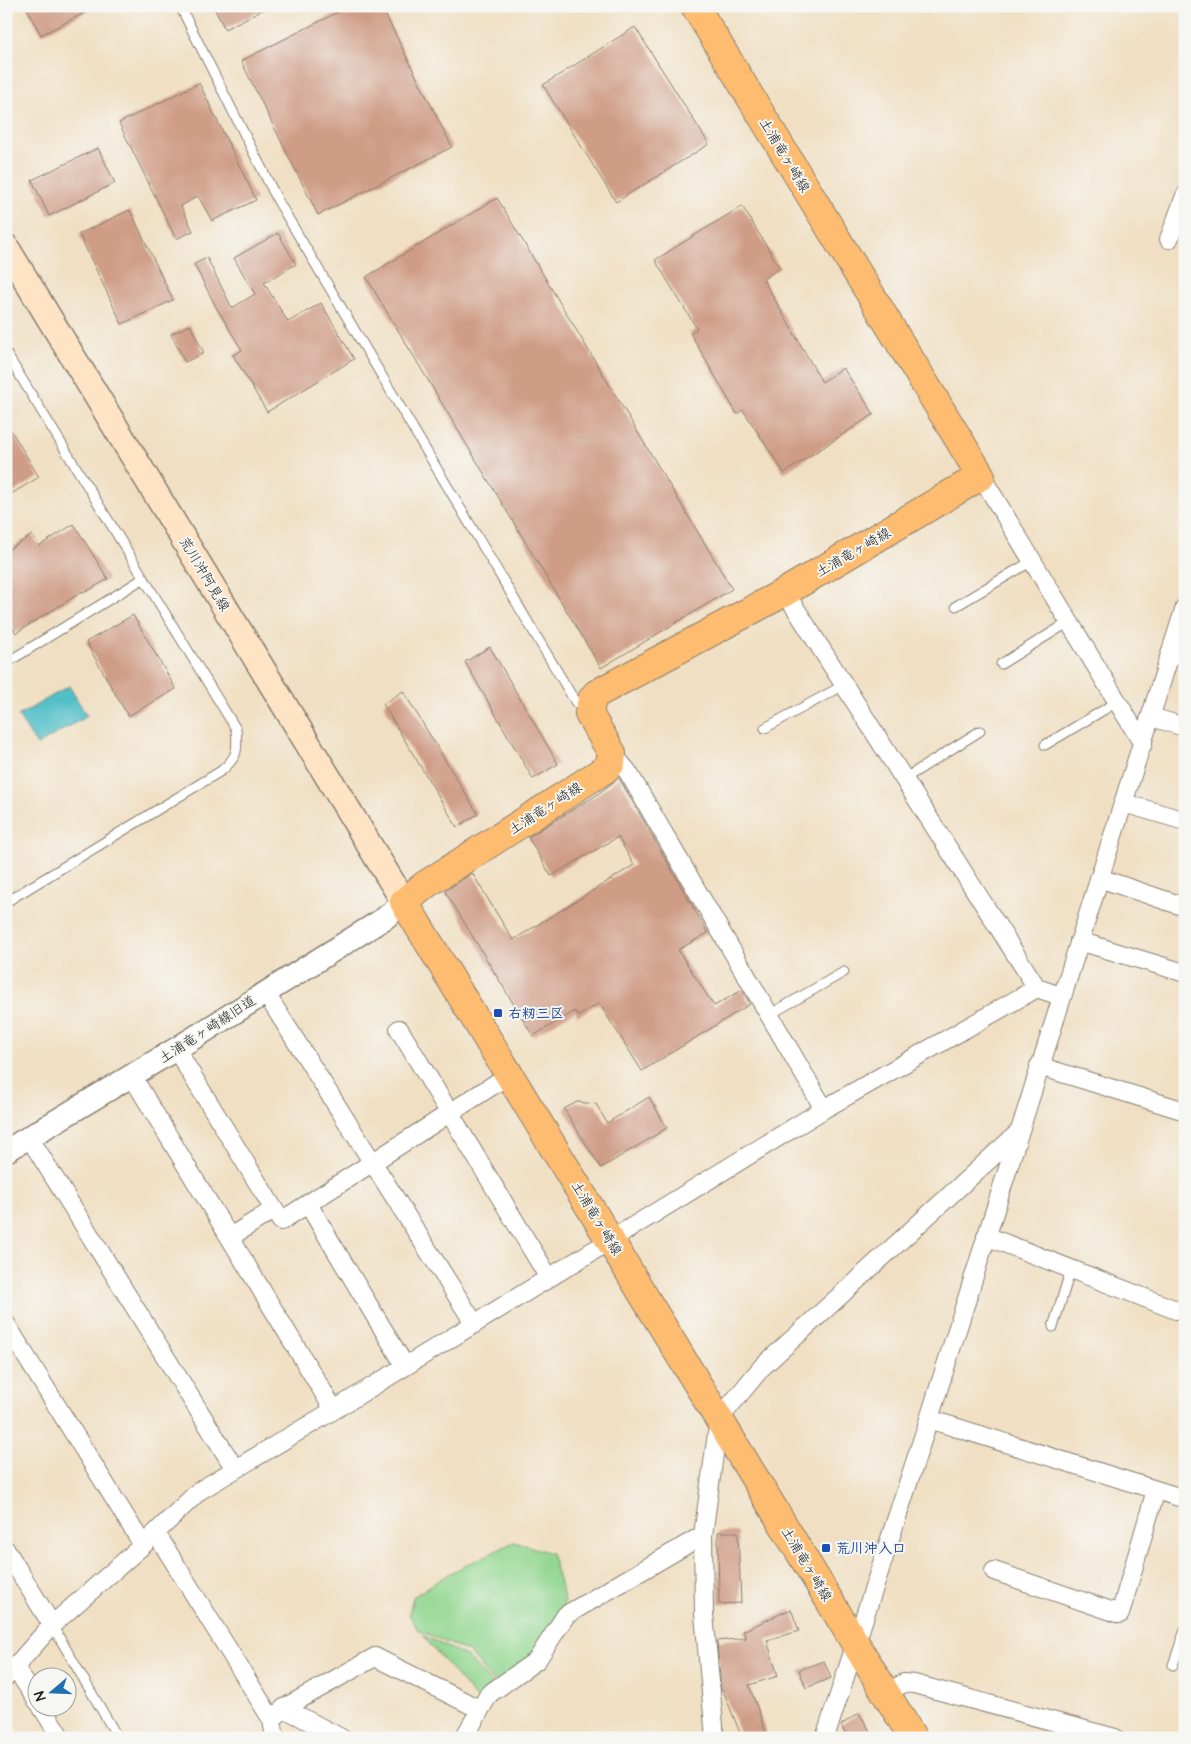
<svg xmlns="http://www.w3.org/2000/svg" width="1191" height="1744" font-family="'Architects Daughter','Klee One',sans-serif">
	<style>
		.green { fill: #92d790; stroke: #577a56 }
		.water { fill: #51bfc8; stroke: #366e72 }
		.building { fill: #cf9c86 }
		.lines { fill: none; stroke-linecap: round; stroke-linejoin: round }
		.service-casing { stroke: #867e6f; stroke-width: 11 }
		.minor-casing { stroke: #867e6f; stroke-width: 20 }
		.tertiary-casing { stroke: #867e6f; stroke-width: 25 }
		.secondary-casing { stroke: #867e6f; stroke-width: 28 }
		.primary-casing { stroke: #867e6f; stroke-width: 30 }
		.service { stroke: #fff; stroke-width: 9 }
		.minor { stroke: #fff; stroke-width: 18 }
		.tertiary { stroke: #fff; stroke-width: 22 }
		.secondary { stroke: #fee4c5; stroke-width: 25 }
		.primary { stroke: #fdbc6f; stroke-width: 28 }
		.transit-dot { fill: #1a4fb4; stroke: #f6f6f2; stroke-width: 2 }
		.labels { text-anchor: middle; stroke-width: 4; stroke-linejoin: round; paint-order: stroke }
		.street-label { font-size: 14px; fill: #1c1c1c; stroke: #f6f6f2 }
		.transit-label { font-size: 14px; font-weight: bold; fill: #164399; stroke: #f6f6f2; text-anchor: start }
	</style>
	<rect width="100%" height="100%" fill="#f6f6f2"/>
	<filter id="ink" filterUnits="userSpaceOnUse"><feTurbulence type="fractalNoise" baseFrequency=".02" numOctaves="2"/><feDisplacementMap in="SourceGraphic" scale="10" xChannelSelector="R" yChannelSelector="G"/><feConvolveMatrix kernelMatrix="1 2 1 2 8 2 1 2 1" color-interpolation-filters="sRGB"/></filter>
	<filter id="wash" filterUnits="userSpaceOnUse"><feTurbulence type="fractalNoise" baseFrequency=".0096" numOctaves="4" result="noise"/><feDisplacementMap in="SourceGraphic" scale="20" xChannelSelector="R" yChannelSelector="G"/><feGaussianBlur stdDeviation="1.12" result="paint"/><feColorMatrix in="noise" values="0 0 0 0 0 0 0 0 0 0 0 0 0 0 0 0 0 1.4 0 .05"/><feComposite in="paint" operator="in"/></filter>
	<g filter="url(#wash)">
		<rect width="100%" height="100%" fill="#f0dfc2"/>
		<path class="green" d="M514,1542L551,1553L565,1601L537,1660L499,1688L469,1652L418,1630L409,1614L413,1597L448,1574Z
			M422,1635L466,1656L494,1686L480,1703Z"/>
		<path class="water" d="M69,686L87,716L37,745L18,716Z"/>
		<g id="blocks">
			<path class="building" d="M26,6H98L41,35Z
				M213,6H270L225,29Z
				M350,6H381L452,147L318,215L241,61Z
				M635,27L709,144L616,202L543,85Z
				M199,83L256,200L212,221L198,196L181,206L193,231L176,239L119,123Z
				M98,148L115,183L49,216L32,180Z
				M497,198L732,589L601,668L366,277Z
				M742,206L780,268L763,279L822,382L843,368L874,414L784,473L743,410L737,414L690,333L697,329L655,260Z
				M130,210L173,300L122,324L79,234Z
				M278,233L296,264L264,283L288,322L321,303L354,359L267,412L233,355L242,350L216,307L194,264L207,258L232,308L255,294L234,258Z
				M190,325L204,353L185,362L171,334Z
				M6,422L39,477L6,497Z
				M74,524L108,579L84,593L83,591L16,633L6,617V551L32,535L39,546Z
				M133,615L176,689L128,716L86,642Z
				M490,647L558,764L533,779L465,662Z
				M403,691L478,814L457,827L383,704Z
				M619,778L708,933L678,950L714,1006L742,990L750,1004L642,1071L599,1003L578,1016L575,1011L533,1036L445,891L472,873L513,940L634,865L618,837L551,876L528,837L595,796Z
				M649,1097L667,1128L601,1168L564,1109L577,1102L596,1104L607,1123Z
				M718,1532H738L741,1603L719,1604Z
				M791,1609L799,1631L767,1640L778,1676L749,1685L768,1738H742L723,1690H721L717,1641L746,1638L743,1631Z
				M824,1661L831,1678L806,1688L799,1670Z
				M859,1713L874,1738H847L841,1725Z"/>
		</g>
	</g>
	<g filter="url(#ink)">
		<use href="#blocks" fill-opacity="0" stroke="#867e6f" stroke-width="1"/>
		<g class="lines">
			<g class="service-casing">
				<path id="service" d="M180,6L278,201L576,703L588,707
					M6,353L236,729C238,750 238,757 221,771L6,902
					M956,606L1032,561
					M6,663L144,578
					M1001,664L1069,622
					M765,728L844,685
					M1045,745L1117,702
					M904,779L980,731
					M769,1015L844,972
					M1053,1327L1071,1269
					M52,1625L118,1738
					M1173,1665L1185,1630"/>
			</g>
			<g class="minor-casing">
				<path id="minor" d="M1169,239L1185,196
					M981,476L1143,744
					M785,592L1037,988L1060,996
					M1151,717L1185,727
					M612,753L628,772L824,1109
					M1124,803L1185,821
					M1099,878L1185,907
					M1079,941L1185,973
					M265,992L474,1323
					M399,1029L549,1278
					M176,1049L281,1221L509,1075
					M1039,1066L1185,1111
					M132,1076L334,1410
					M29,1137L235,1469
					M308,1204L405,1366
					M986,1236L1176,1310
					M230,1237L273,1210
					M6,1324L143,1545
					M929,1419L1185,1499
					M156,1533L272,1720L275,1738
					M6,1550L52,1625
					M994,1571L1120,1614L1156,1490
					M16,1669L38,1702
					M6,1677L52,1625L143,1545L199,1491L334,1410L824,1109L1037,988
					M886,1693L904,1683L914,1684L1115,1738
					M41,1706L61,1738
					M284,1708L375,1657L479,1709
					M277,1715L284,1708L341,1738
					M464,1738L489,1694L537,1660L566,1615L703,1535
					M715,1738L704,1614L703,1535L719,1419L762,1367L1017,1134
					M825,1738L929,1419L1185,607"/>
			</g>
			<g class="tertiary-casing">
				<path id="tertiary" d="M6,1151L176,1049L385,918L404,902"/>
			</g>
			<g class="secondary-casing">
				<path id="secondary" d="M6,247L404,902"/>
			</g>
			<g class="primary-casing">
				<path id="primary" d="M695,6L981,476L785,592L596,694L592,699L589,714L612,753L611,763L604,770L425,885L404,902L913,1738"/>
			</g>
			<use href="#service" class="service"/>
			<use href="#minor" class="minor"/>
			<use href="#tertiary" class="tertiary"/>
			<use href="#secondary" class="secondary"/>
			<use href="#primary" class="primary"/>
		</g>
	</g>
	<g class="transit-dot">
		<rect x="493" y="1008" width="10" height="10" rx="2.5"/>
		<rect x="821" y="1543" width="10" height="10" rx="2.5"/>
	</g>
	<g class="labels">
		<g class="street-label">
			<text transform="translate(785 155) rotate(59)" y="5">土浦竜ヶ崎線</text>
			<text transform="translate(853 552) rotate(-30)" y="5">土浦竜ヶ崎線</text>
			<text transform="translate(205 574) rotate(59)" y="5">荒川沖阿見線</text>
			<text transform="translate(545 808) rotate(-33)" y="5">土浦竜ヶ崎線</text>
			<text transform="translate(207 1029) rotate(-33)" y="5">土浦竜ヶ崎線旧道</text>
			<text transform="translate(597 1218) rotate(59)" y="5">土浦竜ヶ崎線</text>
			<text transform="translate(807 1564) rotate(59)" y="5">土浦竜ヶ崎線</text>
		</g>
		<g class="transit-label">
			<text x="508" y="1018">右籾三区</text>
			<text x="836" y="1553">荒川沖入口</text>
		</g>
	</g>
	<rect width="1191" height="1744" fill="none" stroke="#f6f6f2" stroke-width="25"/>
	<g transform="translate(52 1692) rotate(251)"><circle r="24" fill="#f6f6f2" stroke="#9f9f9c"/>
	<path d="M0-4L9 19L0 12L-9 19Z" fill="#1f6fb2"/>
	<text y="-8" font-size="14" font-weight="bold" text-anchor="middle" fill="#1c1c1c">N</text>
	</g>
</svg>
